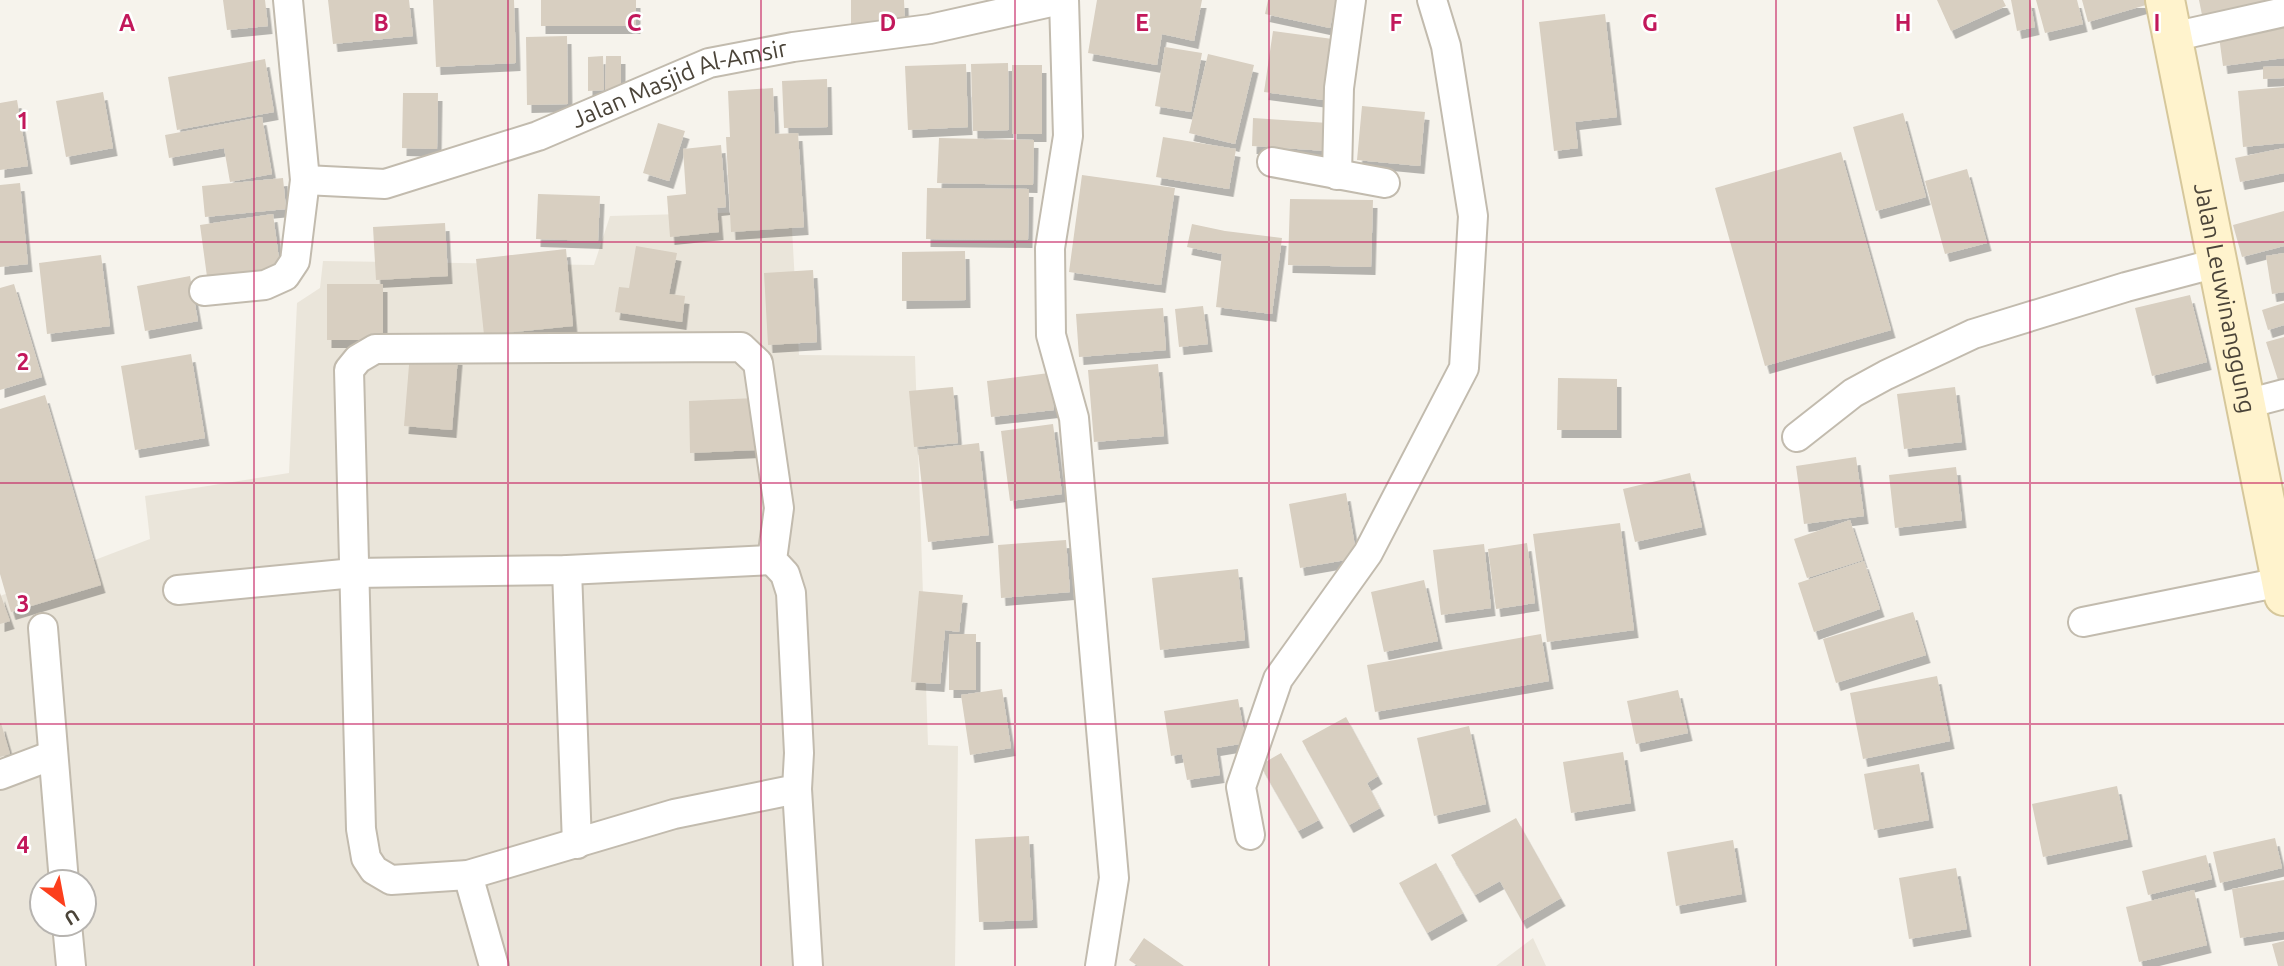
<svg xmlns="http://www.w3.org/2000/svg" width="2284" height="966" font-family="Ubuntu,sans-serif">
	<style>
		.residential { fill: #eae5da; fill-rule: evenodd }
		.building { fill: #d8cfc1; filter: url(#shadow) }
		.lines { fill: none; stroke-linecap: round; stroke-linejoin: round }
		.street-casing { stroke: #c2bbae; stroke-width: 32 }
		.secondary-casing { stroke: #d6c79b; stroke-width: 42 }
		.street { stroke: #fff; stroke-width: 28 }
		.secondary { stroke: #fff3cd; stroke-width: 38 }
		.grid { fill: none; stroke: #c2185b; stroke-width: 2; stroke-opacity: 0.55 }
		.labels { text-anchor: middle; stroke-width: 5; stroke-linejoin: round; paint-order: stroke }
		.street-label { font-size: 24px; fill: #4b4439; stroke: #fff }
		.grid-label { font-size: 23px; text-anchor: middle; font-weight: bold; fill: #c2185b; stroke: #fff; stroke-width: 5; stroke-linejoin: round; paint-order: stroke }
	</style>
	<defs>
		<filter id="shadow"><feDropShadow dx="4.5" dy="8" stdDeviation="0" flood-color="#0004"/></filter>
	</defs>
	<rect width="100%" height="100%" fill="#f6f3ec"/>
	<path class="residential" d="M791,211L799,355L915,356L928,745L958,746L955,966H0V596L150,539L145,496L289,473L297,303L320,288L323,261L594,265L610,216ZM42,882H84V924H42Z
		M1533,938L1546,966H1496Z"/>
	<path class="building" d="M223,0H265L268,26L227,30Z
		M328,0H409L413,36L333,44Z
		M433,0H514L516,63L436,67Z
		M541,0H636V26H541Z
		M851,0H904L905,22L851,24Z
		M1097,0H1202L1194,41L1162,34L1157,65L1088,53Z
		M1268,0H1336L1330,28L1265,14Z
		M1937,0H2003L2006,6L1951,31Z
		M2011,0H2030L2035,27L2017,31Z
		M2036,0H2077L2083,24L2045,33Z
		M2082,0H2144L2146,5L2088,22Z
		M2199,0H2284L2204,25Z
		M1605,14L1617,117L1575,122L1578,148L1554,151L1539,22Z
		M2284,20V58L2223,66L2218,29Z
		M1273,31L1340,40L1331,101L1264,92Z
		M567,36L568,104L527,105L526,37Z
		M1165,47L1202,53L1191,112L1155,106Z
		M1208,54L1254,65L1235,144L1189,133Z
		M603,56L604,90L588,91V57Z
		M606,56H621V91H605Z
		M265,59L274,112L177,130L168,77Z
		M1008,63L1009,130L973,131L971,64Z
		M966,64L968,127L908,130L905,66Z
		M1012,65H1042V134H1012Z
		M2284,66V78L2263,79V67Z
		M827,79L828,127L784,128L782,81Z
		M2284,87V143L2243,147L2238,91Z
		M773,88L775,134L798,133L804,227L731,232L726,137H730L728,91Z
		M103,92L113,148L66,157L56,101Z
		M403,93H438L437,149L402,148Z
		M17,100L28,166L0,170V103Z
		M1362,106L1425,112L1420,166L1357,160Z
		M1903,113L1926,197L1876,211L1853,127Z
		M262,117L272,174L230,182L224,148L169,158L165,135Z
		M1253,118L1328,123L1327,151L1252,146Z
		M658,123L685,131L669,181L643,173Z
		M1163,137L1236,149L1229,189L1156,177Z
		M939,138L1034,140L1033,185L937,183Z
		M721,145L726,207L717,208L719,232L670,237L667,196L686,194L683,149Z
		M2284,148V173L2240,182L2235,158Z
		M1841,152L1891,330L1765,366L1715,188Z
		M1967,169L1987,243L1945,254L1925,181Z
		M1082,175L1175,188L1161,285L1069,272Z
		M283,178L286,209L205,217L202,186Z
		M20,183L28,264L0,267V185Z
		M927,188L1029,189L1028,240L926,239Z
		M538,194L600,196L598,241L536,239Z
		M1290,199L1373,200L1371,267L1288,265Z
		M2284,211V246L2242,257L2233,225Z
		M273,214L281,274L208,284L200,225Z
		M445,223L448,276L376,280L373,227Z
		M1192,224L1225,231L1282,238L1272,314L1216,307L1222,254L1187,247Z
		M636,246L677,253L669,294L685,296L682,322L615,312L619,287L629,288Z
		M566,249L573,326L484,335L476,259Z
		M965,251L966,300L902,301V252Z
		M2284,253V292L2272,294L2266,256Z
		M101,255L110,326L47,334L39,263Z
		M813,270L817,342L768,345L764,273Z
		M190,276L198,321L145,331L137,286Z
		M14,284L42,377L0,390V288Z
		M327,284H383V340H327Z
		M2190,295L2207,362L2152,376L2135,308Z
		M2284,303V325L2268,330L2262,310Z
		M1203,306L1208,344L1179,347L1175,309Z
		M1163,308L1166,350L1079,357L1076,314Z
		M2284,337V378L2278,380L2266,342Z
		M410,353L458,357L452,430L404,426Z
		M191,354L205,438L135,450L121,366Z
		M1158,364L1164,436L1094,442L1088,370Z
		M1049,373L1054,410L991,417L987,381Z
		M1558,378L1617,379V430H1557Z
		M953,387L958,443L914,447L909,391Z
		M1955,387L1962,442L1904,449L1897,394Z
		M45,395L101,585L11,612L0,574V409Z
		M755,398L756,450L690,453L689,401Z
		M1053,424L1062,494L1010,501L1001,431Z
		M979,443L989,535L928,542L918,450Z
		M1856,457L1864,516L1804,524L1796,466Z
		M1956,467L1962,520L1895,528L1889,475Z
		M1690,473L1702,527L1635,542L1623,489Z
		M1346,493L1357,558L1300,568L1289,504Z
		M1850,520L1863,560L1807,578L1794,539Z
		M1620,523L1634,630L1547,642L1533,534Z
		M1066,540L1070,592L1001,598L998,545Z
		M1527,543L1535,603L1496,609L1488,549Z
		M1484,544L1491,608L1441,615L1433,550Z
		M1864,561L1880,609L1814,632L1798,583Z
		M1238,569L1245,640L1160,650L1152,578Z
		M1424,580L1438,641L1384,652L1371,592Z
		M919,591L963,595L959,632L945,630L940,684L911,682Z
		M0,593L10,621L0,624Z
		M1913,612L1926,655L1836,683L1823,639Z
		M949,634H976V690H949Z
		M1541,634L1549,681L1375,712L1367,665Z
		M1937,676L1950,741L1863,759L1850,693Z
		M1002,689L1011,748L970,755L961,695Z
		M1678,690L1688,733L1636,744L1627,701Z
		M1238,699L1246,743L1216,748L1220,775L1187,780L1182,754L1171,756L1164,711Z
		M1346,717L1378,776L1367,783L1380,808L1349,825L1302,741Z
		M1,723L10,754L0,757V724Z
		M1469,726L1486,804L1434,816L1417,738Z
		M1623,752L1631,803L1571,813L1563,762Z
		M1281,753L1319,820L1298,831L1260,765Z
		M1919,764L1929,820L1874,830L1864,774Z
		M2117,786L2128,839L2043,857L2032,804Z
		M1516,818L1561,898L1522,921L1500,881L1475,895L1451,855Z
		M1029,836L1033,920L979,922L975,839Z
		M2275,838L2282,868L2220,883L2213,852Z
		M1733,840L1742,894L1676,906L1667,852Z
		M2206,855L2212,879L2148,895L2142,871Z
		M1436,863L1463,913L1427,933L1399,883Z
		M1956,868L1967,929L1909,939L1899,878Z
		M2284,880V931L2240,938L2232,889Z
		M2194,890L2207,945L2139,962L2126,907Z
		M1144,938L1184,966H1138L1129,960Z
		M2284,941V966H2278L2272,944Z"/>
	<g class="lines">
		<g class="street-casing">
			<g id="street">
				<path d="M1064,0L1068,136L1050,248L1051,335L1074,418L1114,878L1100,966"/>
				<path d="M2172,37L2284,12"/>
				<path d="M1272,162L1385,183"/>
				<path d="M1337,175L1339,88L1351,0"/>
				<path id="s1" d="M305,180L385,184L538,136L709,63L793,47L930,29L1060,0"/>
				<path d="M204,291L265,285L285,276L295,261L305,180L288,0"/>
				<path d="M2246,404L2284,394"/>
				<path d="M1797,437L1853,393L1886,375L1973,334L2126,287L2217,263"/>
				<path d="M567,570L577,844"/>
				<path d="M178,590L354,573L567,570L772,560"/>
				<path d="M2083,622L2281,582"/>
				<path d="M43,628L64,882"/>
				<path d="M0,775L53,755"/>
				<path d="M797,789L674,814L468,875L391,880L374,870L366,858L361,829L349,370L358,359L375,349L741,347L758,363L779,508L772,560L785,574L791,593L799,753L797,789L808,966"/>
				<path d="M1250,835L1241,787L1278,679L1368,553L1464,368L1473,216L1446,46L1432,0"/>
				<path d="M468,875L494,966"/>
				<path d="M67,924L71,966"/>
			</g>
		</g>
		<g class="secondary-casing">
			<g id="secondary">
				<path id="s2" d="M2165,0L2284,596"/>
			</g>
		</g>
		<use href="#street" class="street"/>
		<use href="#secondary" class="secondary"/>
	</g>
	<path class="grid" d="M254,0V966M508,0V966M761,0V966M1015,0V966M1269,0V966M1523,0V966M1776,0V966M2030,0V966M0,242H2284M0,483H2284M0,724H2284"/>
	<g class="labels">
		<g class="street-label">
			<text dy="8" stroke="none"><textPath href="#s1" startOffset="392">Jalan Masjid Al-Amsir</textPath></text>
			<text dy="8" stroke="none"><textPath href="#s2" startOffset="304">Jalan Leuwinanggung</textPath></text>
		</g>
	</g>
	<g class="grid-label">
		<text x="127" y="31">A</text>
		<text x="381" y="31">B</text>
		<text x="634" y="31">C</text>
		<text x="888" y="31">D</text>
		<text x="1142" y="31">E</text>
		<text x="1396" y="31">F</text>
		<text x="1650" y="31">G</text>
		<text x="1903" y="31">H</text>
		<text x="2157" y="31">I</text>
		<text x="23" y="129">1</text>
		<text x="23" y="370">2</text>
		<text x="23" y="612">3</text>
		<text x="23" y="853">4</text>
	</g>
	<g transform="translate(63 903) rotate(148)"><circle r="33" fill="#ffffff" stroke="#b7b4b0" stroke-width="2"/>
	<path d="M0-5L12 26L0 18L-12 26Z" fill="#fc3f1d"/>
	<text y="-10" font-size="19" font-weight="bold" text-anchor="middle" fill="#4b4439">U</text>
	</g>
</svg>
